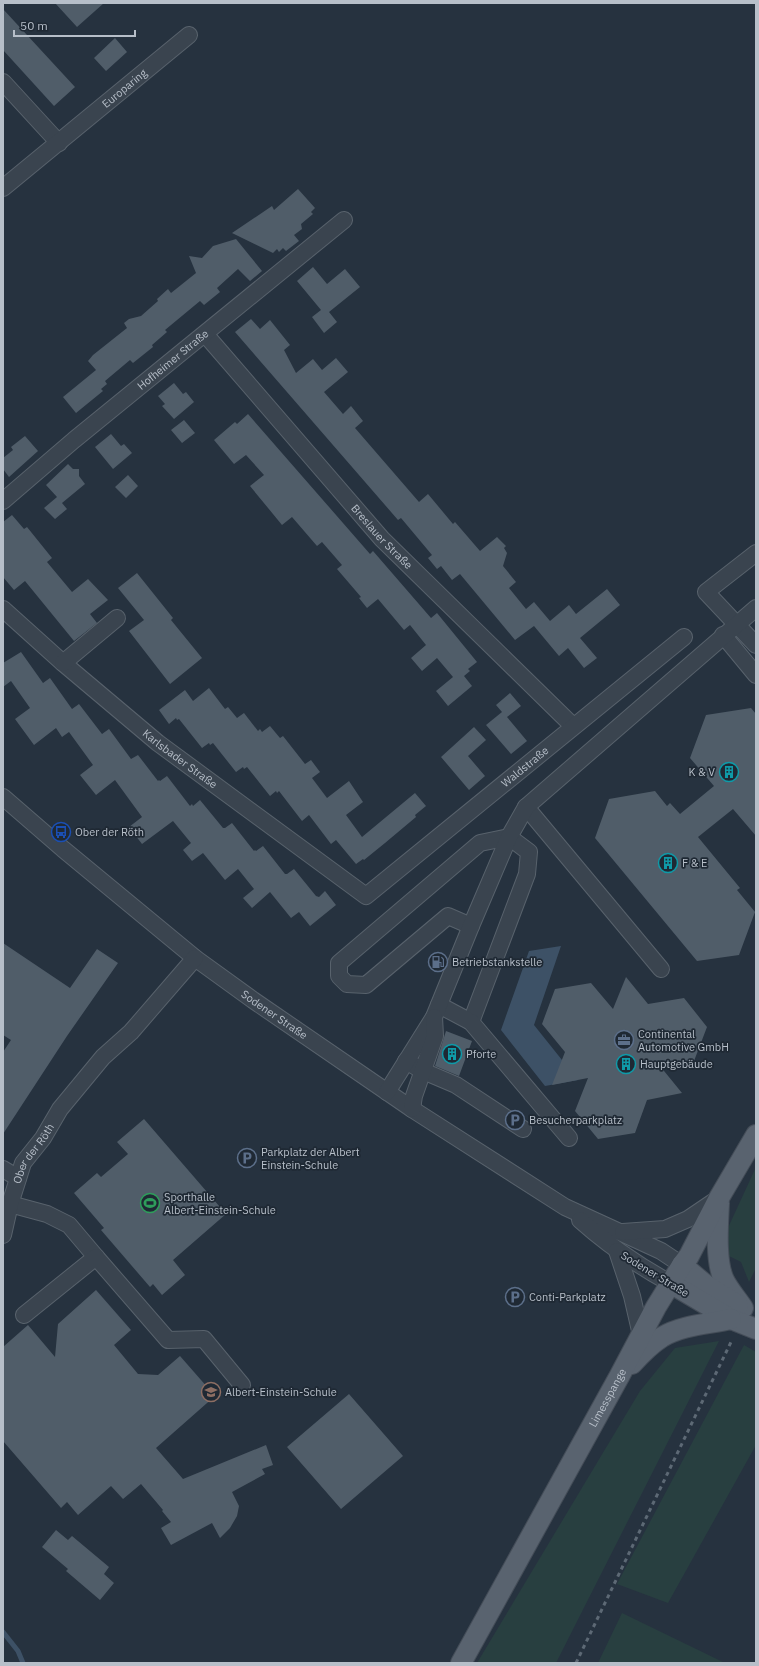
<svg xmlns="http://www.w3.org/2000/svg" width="759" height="1666" font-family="'IBM Plex Sans',sans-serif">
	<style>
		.green { fill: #283f40 }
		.water { fill: #3d5166 }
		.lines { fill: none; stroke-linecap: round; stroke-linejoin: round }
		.stream { stroke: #3d5166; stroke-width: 5 }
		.building { fill: #505d69 }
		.minor-casing { stroke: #58626c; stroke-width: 18 }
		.major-casing { stroke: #444d58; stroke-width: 22 }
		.minor { stroke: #3a444f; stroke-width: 16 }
		.major { stroke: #59636f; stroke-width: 20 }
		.rail { stroke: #5d6975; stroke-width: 3; stroke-dasharray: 4 4; stroke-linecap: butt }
		.labels { text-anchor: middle; stroke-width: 3.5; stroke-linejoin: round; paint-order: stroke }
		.street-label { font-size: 11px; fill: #b7bfc9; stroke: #1f2934 }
		.poi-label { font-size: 11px; fill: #b7bfc9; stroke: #1f2934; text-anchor: start }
	</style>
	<rect width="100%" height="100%" fill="#26323f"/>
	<path class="green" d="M756,1167V1268L749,1282L741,1262L729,1256L726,1232Z
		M719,1341L556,1663H477L640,1391L675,1348Z
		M744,1345L756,1352V1445L668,1603L617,1584Z
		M622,1613L725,1663H598Z"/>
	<path class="water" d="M561,946L534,1025L578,1080L545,1086L501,1030L529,951Z"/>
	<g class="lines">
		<path class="stream" d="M3,1632L18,1651L23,1663"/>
	</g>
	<path class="building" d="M55,3H104L77,27Z
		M3,9L75,87L54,106L3,50Z
		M115,38L127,52L106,71L94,58Z
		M298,189L315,208L311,212L313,214L301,224L302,229L294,235L299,241L286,251L283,248L279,252L277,249L273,253L232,233L272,206L274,210Z
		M236,239L262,271L250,281L238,269L217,288L220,292L204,305L200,301L165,330L167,332L152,345L153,347L133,363L130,360L105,381L107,384L101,389L103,391L76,413L63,397L96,370L88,361L93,355L127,328L124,323L129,319L141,316L158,301L157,299L168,289L171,293L196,273L189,256L202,258L213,246Z
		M313,267L327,284L345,269L360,287L329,312L337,322L324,333L312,317L321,310L297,281Z
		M251,319L260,329L270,320L290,345L284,350L296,373L313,359L322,370L336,358L348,372L324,392L343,414L351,406L363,421L355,428L419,502L428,494L453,524L455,522L480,551L497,537L506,546L504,548L507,553L503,566L516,582L509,588L526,609L534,602L550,621L569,605L576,614L607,589L620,605L580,638L597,658L584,668L568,648L559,656L534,626L515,640L460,574L452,580L441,566L437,569L428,558L432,555L401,518L398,520L235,332Z
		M174,383L183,394L186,392L194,402L174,419L162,406L165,404L158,396Z
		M248,414L370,554L373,551L431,618L437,613L477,662L468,669L470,671L464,676L472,686L448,706L436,691L453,677L437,658L422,671L411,658L426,645L410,625L404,630L378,599L367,608L359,598L361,597L337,569L342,565L322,542L317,546L292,517L282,525L250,486L264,475L246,455L234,464L214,440L235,422L237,424Z
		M184,420L195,433L182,443L171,430Z
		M111,434L121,446L124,444L132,453L113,469L95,447Z
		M25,436L38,451L9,477L3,469V458L13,450L11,447Z
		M68,464L73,469H79V476L85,484L62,503L67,509L55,519L44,508L57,497L46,485Z
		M128,475L138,486L126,498L115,487Z
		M12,515L24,529L27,527L52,558L47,562L72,592L88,579L108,600L90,614L97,623L74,641L25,581L14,590L3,577V522Z
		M137,573L173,618L171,620L202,658L170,684L129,631L144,620L118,588Z
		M21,652L43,683L50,678L72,709L79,704L102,734L109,729L131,759L138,755L158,781L159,780L160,781L167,776L190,806L192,804L193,806L200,800L223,828H225L232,823L254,851L255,850L256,851L263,846L285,874H287L294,869L316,896L319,897L325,891L336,905L310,926L299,912L291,918L270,892L252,908L243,898L254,889L238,869L225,880L203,853L192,861L183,850L191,843L173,821L142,844L129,827L142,817L115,780L96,795L80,775L93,765L69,732L62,737L56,728L34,745L15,719L30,708L11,681L3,687V663Z
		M209,688L225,709L228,707L237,718L244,713L258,731L260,729L262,732L270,726L280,738L283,736L305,764L311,760L320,772L312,778L327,798L349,781L363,802L346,815L362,837L415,793L426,806L415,815L416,817L385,843L364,860L363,859L356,864L336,840L331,844L309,815L302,821L279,791L277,793L276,791L270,796L247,767L244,769L243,767L236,772L213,743L210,745L209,743L202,748L179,719L177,720L176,718L169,724L159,710L185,690L193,701Z
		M510,693L521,706L507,717L527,741L511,754L486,725L502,712L496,705Z
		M751,708L756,714V836L733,809L698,837L740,888L737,890L755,912L739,955L697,961L595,838L609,799L655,791L667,806L670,803L680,814L714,786L690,758L706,715Z
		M474,727L486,740L468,756L485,776L469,790L441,757Z
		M3,943L70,988L97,949L118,963L67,1036L3,1134V1052L11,1040L3,1035Z
		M626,977L648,1004L684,998L707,1027L694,1061L660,1066L682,1093L647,1100L635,1133L598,1139L575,1111L588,1078L552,1085L565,1052L542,1024L555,989L591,983L613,1009Z
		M446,1031L472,1041L459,1076L435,1066Z
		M144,1119L226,1214L173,1260L185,1275L162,1295L153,1284L150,1287L101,1230L104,1228L74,1193L97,1173L101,1177L128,1154L117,1142Z
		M96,1290L131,1330L114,1345L138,1374L158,1375L180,1356L215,1396L156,1448L183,1479L266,1445L273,1465L262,1469L265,1474L232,1492L239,1506L237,1516L230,1528L220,1538L212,1523L171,1545L161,1528L171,1522L162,1511L163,1510L141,1484L123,1499L111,1486L78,1515L67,1502L61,1508L3,1441V1347L28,1325L55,1357L58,1324Z
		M349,1394L403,1456L341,1509L287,1447Z
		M56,1530L68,1540L72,1536L109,1567L104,1574L114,1583L100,1600L66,1571L68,1569L42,1547Z"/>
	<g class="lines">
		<g class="minor-casing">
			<g id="minor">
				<path d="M3,82L59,143"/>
				<path id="s1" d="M3,188L189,35"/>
				<path id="s2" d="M205,334L382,539L573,726"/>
				<path id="s3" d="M3,501L74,440L344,220"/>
				<path d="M756,553L706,592L756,645"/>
				<path id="s4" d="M3,609L63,663L158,743L366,896L684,637"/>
				<path d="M723,635L756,675"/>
				<path d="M63,663L117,618"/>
				<path id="s5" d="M3,797L63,849L195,958L253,1000L412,1109L565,1207L661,1251L682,1265"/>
				<path d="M526,807L661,969"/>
				<path d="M471,926L448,916L366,985L347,984L339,976V963L480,843L509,837L529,852L527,874L471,1022"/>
				<path d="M439,1005L471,1022L569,1138"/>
				<path d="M406,1061L423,1071L456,1085L523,1129"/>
				<path d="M387,1092L434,1017L471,926L509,837L526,807L756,608"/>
				<path d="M412,1109L414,1096L435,1036L434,1017"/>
				<path d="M3,1169L18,1178"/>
				<path d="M10,1204L47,1214L69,1225L96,1257"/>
				<path d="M580,1220C608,1245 637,1265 670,1283"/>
				<path d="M623,1232L665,1229L688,1219L719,1198"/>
				<path id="s6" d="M3,1235L10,1204L23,1163L43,1138L60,1109L103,1057L131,1032L195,958"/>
				<path d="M617,1251L632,1296L641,1335"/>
				<path d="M24,1315L96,1257L168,1340L204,1339L242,1385"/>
			</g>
		</g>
		<g class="major-casing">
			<g id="major">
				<path d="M719,1203C718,1224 715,1261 724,1280C729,1290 737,1299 743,1308"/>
				<path d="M682,1265L707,1286L738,1305"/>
				<path d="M670,1283L731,1319L756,1329"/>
				<path d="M632,1364C641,1354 651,1344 662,1337C682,1325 709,1324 731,1319"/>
				<path id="s7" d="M461,1663L620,1375L656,1307L682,1265L689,1256L719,1198L756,1135"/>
			</g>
		</g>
		<use href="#minor" class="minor"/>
		<use href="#major" class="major"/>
		<path class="rail" d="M576,1663L732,1340"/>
	</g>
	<defs>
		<g id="building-ring" transform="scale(1)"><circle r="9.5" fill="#1f2934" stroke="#0f9aa8" stroke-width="1.5"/><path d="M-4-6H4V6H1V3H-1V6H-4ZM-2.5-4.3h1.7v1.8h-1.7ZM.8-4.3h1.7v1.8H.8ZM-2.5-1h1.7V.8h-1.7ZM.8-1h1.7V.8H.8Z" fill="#0f9aa8"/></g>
		<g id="bus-ring" transform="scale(1)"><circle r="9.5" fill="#1f2934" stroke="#1a4fb4" stroke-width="1.5"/><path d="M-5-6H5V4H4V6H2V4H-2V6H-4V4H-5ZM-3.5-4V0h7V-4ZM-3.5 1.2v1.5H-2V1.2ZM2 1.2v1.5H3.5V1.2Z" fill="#1a4fb4"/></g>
		<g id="fuel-ring" transform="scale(1)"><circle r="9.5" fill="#1f2934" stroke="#5c6f8a" stroke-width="1.5"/><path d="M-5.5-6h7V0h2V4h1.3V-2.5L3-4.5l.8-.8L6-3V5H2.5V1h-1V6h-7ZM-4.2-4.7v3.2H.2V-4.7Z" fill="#5c6f8a"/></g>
		<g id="office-ring" transform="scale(1)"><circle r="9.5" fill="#1f2934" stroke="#5c6f8a" stroke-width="1.5"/><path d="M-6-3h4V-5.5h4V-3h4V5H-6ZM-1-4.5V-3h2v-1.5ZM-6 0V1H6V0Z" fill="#5c6f8a"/></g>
		<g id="parking-ring" transform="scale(1)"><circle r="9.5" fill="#1f2934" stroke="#5c6f8a" stroke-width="1.5"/><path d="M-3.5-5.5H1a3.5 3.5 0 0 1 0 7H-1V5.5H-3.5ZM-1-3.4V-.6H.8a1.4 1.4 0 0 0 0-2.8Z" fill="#5c6f8a"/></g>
		<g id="stadium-ring" transform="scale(1)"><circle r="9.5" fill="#1f2934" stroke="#2e9e5b" stroke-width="1.5"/><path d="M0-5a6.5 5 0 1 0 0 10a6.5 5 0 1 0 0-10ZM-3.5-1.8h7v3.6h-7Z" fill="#2e9e5b"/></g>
		<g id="school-ring" transform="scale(1)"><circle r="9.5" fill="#1f2934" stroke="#8d6e63" stroke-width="1.5"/><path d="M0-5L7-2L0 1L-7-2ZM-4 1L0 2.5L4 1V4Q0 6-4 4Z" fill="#8d6e63"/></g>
	</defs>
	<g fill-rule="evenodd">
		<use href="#building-ring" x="729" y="772"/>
		<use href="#bus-ring" x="61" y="832"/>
		<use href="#building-ring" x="668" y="863"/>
		<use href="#fuel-ring" x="438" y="962"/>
		<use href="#office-ring" x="624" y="1040"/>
		<use href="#building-ring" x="452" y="1054"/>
		<use href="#building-ring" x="626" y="1064"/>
		<use href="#parking-ring" x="515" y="1120"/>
		<use href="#parking-ring" x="247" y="1158"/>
		<use href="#stadium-ring" x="150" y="1203"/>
		<use href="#parking-ring" x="515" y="1297"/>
		<use href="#school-ring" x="211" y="1392"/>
	</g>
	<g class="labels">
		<g class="street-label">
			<text dy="4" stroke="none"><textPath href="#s1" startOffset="157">Europaring</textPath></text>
			<text dy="4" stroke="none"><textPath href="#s3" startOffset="221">Hofheimer Straße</textPath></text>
			<text dy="4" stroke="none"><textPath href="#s2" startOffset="269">Breslauer Straße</textPath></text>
			<text dy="4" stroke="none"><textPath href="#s4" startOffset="232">Karlsbader Straße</textPath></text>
			<text dy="4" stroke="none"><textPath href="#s4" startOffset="668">Waldstraße</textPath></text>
			<text dy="4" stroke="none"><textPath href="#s5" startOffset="348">Sodener Straße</textPath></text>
			<text dy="4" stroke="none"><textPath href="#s6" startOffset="88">Ober der Röth</textPath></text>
			<text transform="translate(655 1274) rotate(31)" y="4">Sodener Straße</text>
			<text dy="4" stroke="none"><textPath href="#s7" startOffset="303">Limesspange</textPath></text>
		</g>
		<g class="poi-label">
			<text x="715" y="776" text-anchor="end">K &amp; V</text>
			<text x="75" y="836">Ober der Röth</text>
			<text x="682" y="867">F &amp; E</text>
			<text x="452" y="966">Betriebstankstelle</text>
			<text x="638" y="1038">Continental<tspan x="638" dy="13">Automotive GmbH</tspan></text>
			<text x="466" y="1058">Pforte</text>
			<text x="640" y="1068">Hauptgebäude</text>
			<text x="529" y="1124">Besucherparkplatz</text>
			<text x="261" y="1156">Parkplatz der Albert<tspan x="261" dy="13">Einstein-Schule</tspan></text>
			<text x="164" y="1201">Sporthalle<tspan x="164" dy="13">Albert-Einstein-Schule</tspan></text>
			<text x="529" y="1301">Conti-Parkplatz</text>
			<text x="225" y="1396">Albert-Einstein-Schule</text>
		</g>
	</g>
	<rect width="759" height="1666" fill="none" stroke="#b7bfc9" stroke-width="8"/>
	<path d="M14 30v6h121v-6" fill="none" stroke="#b7bfc9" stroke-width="2"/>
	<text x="20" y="30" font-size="12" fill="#b7bfc9" stroke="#1f2934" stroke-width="3" paint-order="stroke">50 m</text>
</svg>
